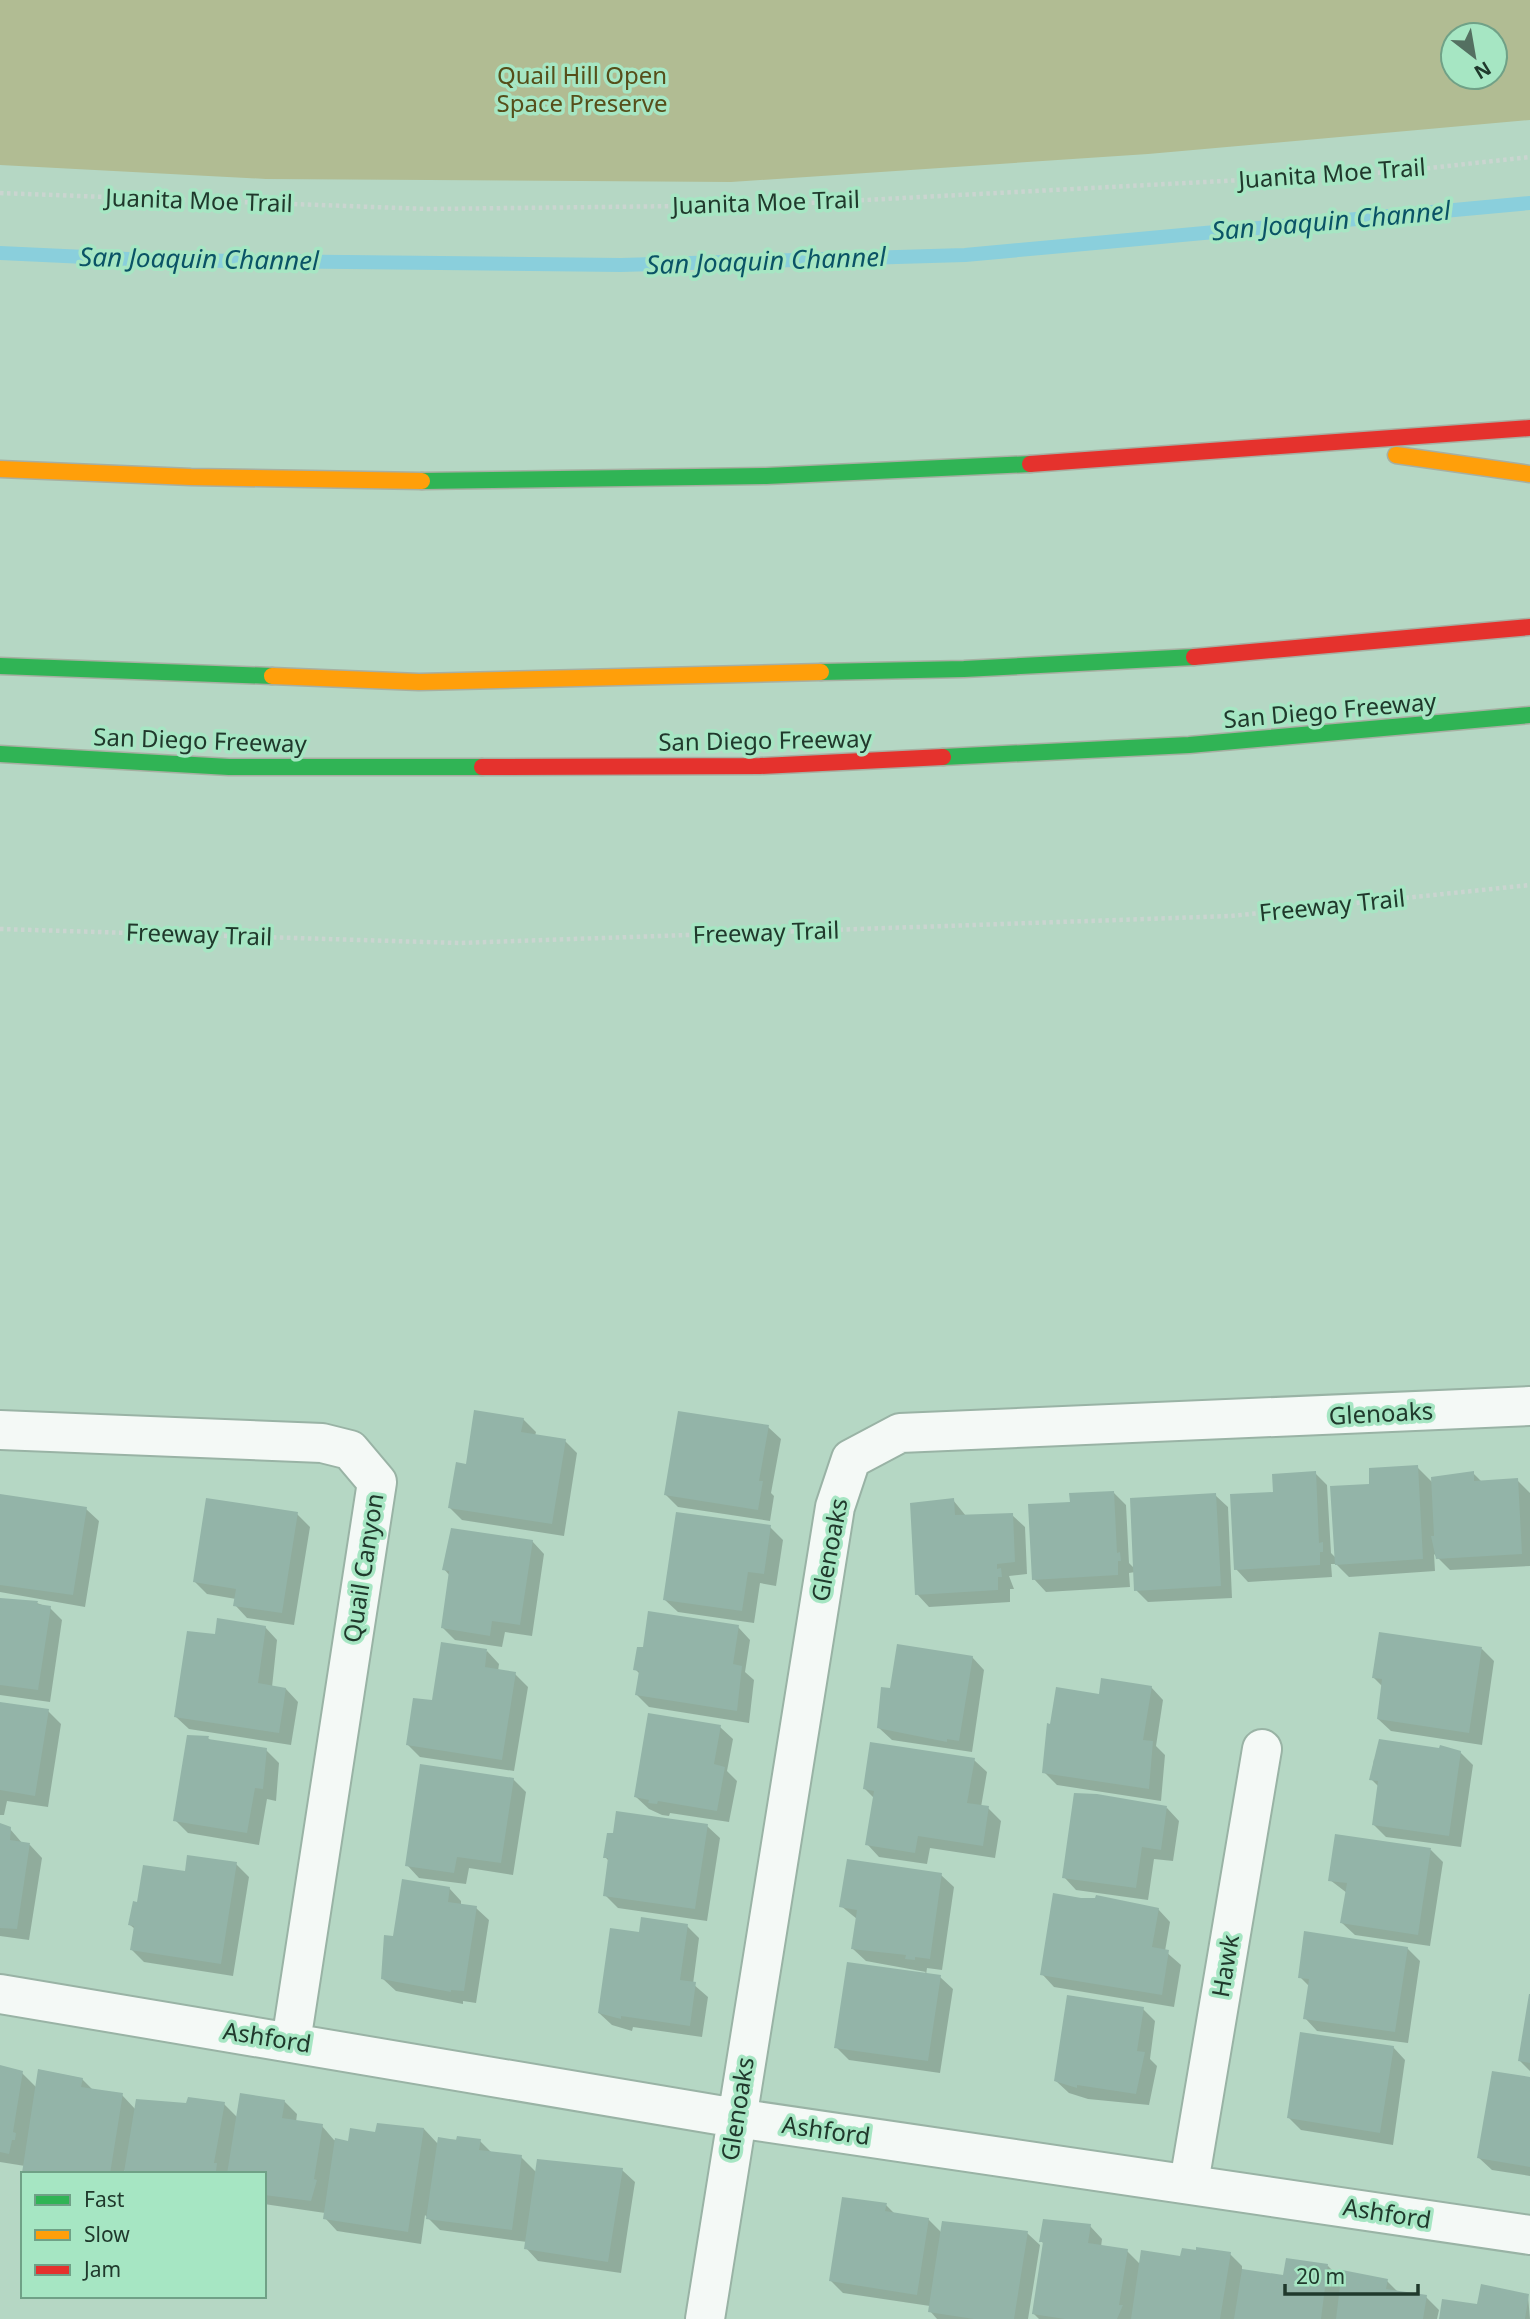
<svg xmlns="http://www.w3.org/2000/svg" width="1530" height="2319" font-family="'Noto Sans',sans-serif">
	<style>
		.green { fill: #b1bc93; fill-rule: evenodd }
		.shadow { fill: #0003 }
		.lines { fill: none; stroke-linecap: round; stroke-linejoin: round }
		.stream { stroke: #8acfdc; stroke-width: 14 }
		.building { fill: #93b4a8 }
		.street-casing { stroke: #99b3a5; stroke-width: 42 }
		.fast-casing { stroke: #a7afa2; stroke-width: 19 }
		.slow-casing { stroke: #a7afa2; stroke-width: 19 }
		.jam-casing { stroke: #a7afa2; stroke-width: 19 }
		.path { stroke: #cad5d0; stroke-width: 4.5; stroke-dasharray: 3.5 3.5; stroke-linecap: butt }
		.street { stroke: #f4f9f6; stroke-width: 38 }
		.fast { stroke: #30b455; stroke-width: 16 }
		.slow { stroke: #ff9f0a; stroke-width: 16 }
		.jam { stroke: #e5322d; stroke-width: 16 }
		.labels { text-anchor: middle; stroke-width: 7; stroke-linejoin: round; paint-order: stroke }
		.park-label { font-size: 24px; fill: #564e1a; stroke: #a6e6c3 }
		.street-label { font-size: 24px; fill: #20392c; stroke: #a6e6c3 }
		.water-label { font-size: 26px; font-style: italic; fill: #0a5366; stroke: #a6e6c3 }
	</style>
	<rect width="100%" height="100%" fill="#b5d7c4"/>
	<path class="green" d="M0,0H1530V120L1148,154L731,182L266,179L0,165ZM1453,35H1495V77H1453Z"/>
	<path class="shadow" d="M523,1419L536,1432L535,1436L565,1441L577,1453L564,1536L462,1520L450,1508L467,1466Z
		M768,1427L781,1439L771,1493L774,1496L770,1521L678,1507L665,1494Z
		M1417,1467L1433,1483L1473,1473L1482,1482L1517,1480L1530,1493V1566L1450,1570L1434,1554L1435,1571L1349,1577L1336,1564H1331L1332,1577L1248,1582L1236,1569L1274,1493L1315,1473L1327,1485L1331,1553L1336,1558L1371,1486Z
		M1114,1493L1126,1505L1129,1563L1135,1569L1215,1495L1228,1507L1232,1598L1148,1602L1136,1590L1135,1572L1129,1573L1130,1587L1046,1592L1034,1579Z
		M0,1496L86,1509L99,1521L85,1607L0,1592Z
		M953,1500L966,1516L1012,1515L1025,1527L1027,1574L1009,1576L1014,1589H1010V1602L929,1607L917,1594Z
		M297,1514L310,1527L294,1625L247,1618L235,1605L236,1599L207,1594L195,1582Z
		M770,1527L783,1540L776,1586L760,1583L754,1623L678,1612L665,1600Z
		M532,1541L544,1554L532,1636L505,1632L502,1647L455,1640L443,1628L450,1576L444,1569Z
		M0,1600L37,1603L50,1608L62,1620L50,1702L0,1695Z
		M265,1627L277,1640L272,1687L286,1689L298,1702L291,1745L189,1729L176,1717L217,1636Z
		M738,1627L750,1640L745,1672L754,1680L749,1723L649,1707L637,1695L640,1674L635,1669Z
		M1482,1649L1494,1661L1482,1745L1391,1731L1378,1719L1383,1687L1373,1677Z
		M487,1651L499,1664L498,1671L515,1674L528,1687L514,1771L420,1757L407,1744L433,1702Z
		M972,1657L984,1670L972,1752L892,1740L879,1728Z
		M1151,1687L1163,1700L1156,1746L1165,1755L1161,1801L1057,1785L1044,1772L1100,1696Z
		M0,1704L48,1711L61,1724L48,1807L7,1801L4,1815H0Z
		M720,1727L733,1739L727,1771L737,1781L729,1822L670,1813L669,1816L662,1815L649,1809L636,1797Z
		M208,1738L211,1741L266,1750L279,1763L276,1801L267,1799L259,1845L188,1833L175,1820Z
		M1460,1752L1473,1765L1461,1847L1386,1837L1373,1824L1379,1787L1371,1779L1374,1759Z
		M974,1760L987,1772L981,1807L988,1808L1001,1821L995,1858L930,1848L927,1864L879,1857L867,1844L874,1798L864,1788Z
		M513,1779L526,1792L513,1875L469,1868L466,1884L419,1878L407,1865Z
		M1167,1808L1179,1821L1173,1861L1154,1859L1148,1900L1076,1890L1064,1877Z
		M707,1826L720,1838L707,1921L618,1908L605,1895L610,1862L605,1857Z
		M0,1827L10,1829L23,1844L30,1845L42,1858L29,1940L0,1936Z
		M1431,1850L1443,1862L1430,1946L1355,1935L1342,1923L1347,1893L1330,1880Z
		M236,1864L249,1877L233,1976L144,1962L132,1950L135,1929L130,1925L138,1904L186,1873Z
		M941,1875L954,1887L942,1970L927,1968L926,1975L940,1977L953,1989L940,2073L849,2060L836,2047L926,1972L866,1961L853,1949L857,1919L841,1906Z
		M449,1888L461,1901V1906L476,1908L489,1920L476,2003L463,2001V2004L396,1991L383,1979L395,1938Z
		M1158,1909L1170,1922L1165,1951L1181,1965L1174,2007L1054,1987L1042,1974Z
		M687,1926L699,1938L693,1984L708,1997L702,2037L633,2027L632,2031L612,2025L599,2013L641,1934Z
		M1407,1948L1420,1961L1408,2043L1317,2031L1305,2018L1309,1986L1300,1977Z
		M1530,1995V2071L1520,2061Z
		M1143,2009L1155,2021L1150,2059L1157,2066L1149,2105L1088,2099L1069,2093L1056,2081Z
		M1393,2047L1405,2060L1393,2145L1301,2130L1289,2118Z
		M0,2068L22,2073L37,2088L82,2079L94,2091L122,2095L136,2110L224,2104L238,2118L284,2101L297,2114L296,2122L322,2126L334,2140L350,2143L377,2134L424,2129L438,2144L439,2139L480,2141L492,2153L521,2157L537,2173L622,2170L635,2182L621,2273L538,2261L526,2248L527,2242L440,2230L425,2215L421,2244L337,2231L325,2218V2213L264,2204V2174H128L124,2170V2174H26L25,2166L0,2162Z
		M1530,2079V2176L1492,2170L1479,2158Z
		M886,2205L896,2215L928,2219L942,2233H1027L1040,2245L1028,2319H937L930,2311V2306L843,2293L831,2281Z
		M1090,2226L1102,2239L1101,2247L1127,2251L1141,2265L1230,2254L1242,2266V2271L1285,2277L1328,2266L1343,2281H1387L1398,2292L1426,2297L1439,2310L1437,2319H1039L1033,2313L1044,2244L1041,2241Z
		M1528,2296L1530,2319H1441L1479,2306Z"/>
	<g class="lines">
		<path class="stream" d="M0,253L150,260L621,265L965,255L1530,203"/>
	</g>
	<path class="building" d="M474,1410L524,1418L521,1432L566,1439L552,1524L448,1508L456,1462L466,1464Z
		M678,1411L769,1425L759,1481H763L758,1510L664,1495Z
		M1418,1465L1423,1559L1335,1565L1330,1486L1369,1484V1468Z
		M1316,1471L1319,1543L1323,1542V1552H1320V1565L1234,1570L1230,1494L1273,1492L1272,1474Z
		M1474,1471V1481L1518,1478L1522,1554L1436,1559L1431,1536H1434L1431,1477Z
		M1114,1491L1117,1553L1120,1552L1121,1561H1118V1575L1032,1580L1028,1504L1070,1502L1069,1493Z
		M1216,1493L1221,1586L1134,1591L1130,1498Z
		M0,1494L87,1507L73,1595L0,1585Z
		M206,1498L298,1512L282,1613L233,1606L236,1589L193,1582Z
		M954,1498L955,1515L1013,1513L1015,1562L997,1564V1569L1001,1568L1002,1577H998V1590L915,1595L910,1503Z
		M676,1512L771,1525L764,1574L748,1572L742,1611L663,1600Z
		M451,1528L533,1540L520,1625L492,1621L490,1636L441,1628L449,1571L442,1570Z
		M0,1598L38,1601L37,1604L51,1606L38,1690L0,1685Z
		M648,1611L739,1625L733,1664L742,1666L737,1711L635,1695L639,1671L633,1670L637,1647H643Z
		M217,1618L266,1626L258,1683L286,1688L279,1733L174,1717L187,1631L215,1634Z
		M1379,1632L1482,1647L1469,1733L1377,1719L1382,1679L1372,1678Z
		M441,1642L487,1649L485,1667L516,1672L502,1760L406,1745L413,1698L432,1700Z
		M897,1644L973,1656L959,1741L947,1739V1742L877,1728L881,1687L890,1688Z
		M1101,1678L1152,1686L1143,1740L1153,1741L1149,1789L1042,1773L1047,1723L1050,1724L1056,1687L1099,1694Z
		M0,1702L49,1709L35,1796L0,1790Z
		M648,1713L721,1725L714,1764L725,1767L717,1811L658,1801L657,1804L648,1803L649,1800L634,1797Z
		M187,1735L209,1736L208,1739L267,1748L263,1789L255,1788L247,1833L173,1821Z
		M1379,1739L1439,1748L1440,1745L1461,1751L1449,1836L1372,1825L1378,1781L1369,1780Z
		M870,1742L975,1758L967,1803L989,1806L983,1846L918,1836L915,1853L865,1845L874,1791L863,1789Z
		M420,1764L514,1778L501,1863L457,1857L454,1873L405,1866Z
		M1074,1793L1097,1794L1167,1806L1161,1850L1142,1847L1136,1888L1062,1878Z
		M616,1811L708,1824L695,1909L603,1896L608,1858H603L607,1833H613Z
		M0,1823L11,1827L10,1840L30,1843L17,1929L0,1928Z
		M1335,1834L1431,1848L1418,1935L1340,1923L1347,1883L1328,1881Z
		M187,1855L237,1862L221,1964L130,1950L134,1926L128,1925L133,1901L137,1902L143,1865L185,1871Z
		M847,1859L942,1873L930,1959L915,1957V1960L905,1959L906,1955L851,1949L857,1910L839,1907Z
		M402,1879L450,1887L448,1902L477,1906L464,1991L451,1990V1992L381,1979L384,1935L393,1936Z
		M1053,1893L1081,1898H1095L1096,1895L1159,1908L1152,1947L1169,1950L1162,1995L1040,1975Z
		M641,1917L688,1924L680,1980L696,1982L690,2026L621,2016V2019L598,2013L610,1928L639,1932Z
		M1304,1931L1408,1947L1395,2032L1303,2019L1309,1979L1298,1978Z
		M847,1962L941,1975L928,2061L834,2048Z
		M1529,1994H1530V2063L1518,2061Z
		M1067,1995L1144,2007L1137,2051L1145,2052L1136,2094L1077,2085V2088L1054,2081Z
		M1300,2032L1394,2046L1380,2133L1287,2118Z
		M0,2065L23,2071L13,2132L16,2133L15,2140H12L9,2154L0,2152Z
		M38,2069L83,2078L81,2087L123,2093L110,2174L22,2173Z
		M1492,2071L1530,2077V2167L1477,2158Z
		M240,2093L285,2100L282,2118L323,2124L314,2179L317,2180L311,2201L264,2195V2174H227Z
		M188,2097L225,2102L214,2163H217L216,2171L124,2172L136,2099L186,2103Z
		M377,2123L424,2128L408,2232L323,2219L335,2138L348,2141L350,2128L375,2132Z
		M457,2136L481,2139L479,2150L522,2155L512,2230L426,2219L438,2137L456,2140Z
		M537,2159L623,2168L608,2262L524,2249Z
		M842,2197L887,2203L885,2211L929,2218L917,2295L829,2281Z
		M1043,2219L1091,2224L1088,2243L1128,2249L1119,2305H1123L1117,2319H1065L1032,2314L1043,2242H1039Z
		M942,2221L1028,2231L1014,2319H974L928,2312Z
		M1196,2247L1231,2252L1220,2319H1131L1141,2250L1180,2256L1182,2248L1196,2250Z
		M1286,2258L1328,2264L1321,2319H1234L1242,2269L1283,2275Z
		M1342,2270L1388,2279L1386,2289L1427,2295L1423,2319H1336Z
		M1481,2284L1529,2294L1525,2319H1439L1442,2299L1477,2304Z"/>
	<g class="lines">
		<g class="street-casing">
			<path id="street" d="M0,1430L322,1443L350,1450L377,1482L291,2042
				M0,1994L736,2118L1530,2235
				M1189,2183L1262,1749
				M705,2319L835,1507L851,1459L900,1433L1530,1406"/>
		</g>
		<g class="fast-casing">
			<path id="fast" d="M422,481L766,476L1030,464
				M0,666L272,676
				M821,672L964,669L1194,657
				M0,754L229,767H482
				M943,757L1189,745L1530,715"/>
		</g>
		<g class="slow-casing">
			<path id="slow" d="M1396,455L1530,474
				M0,469L191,477L422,481
				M272,676L419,682L821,672"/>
		</g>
		<g class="jam-casing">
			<path id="jam" d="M1030,464L1530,428
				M1194,657L1530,627
				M482,767L760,766L943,757"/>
		</g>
		<path class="path" d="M0,193L427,209L771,205L1393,172L1530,157
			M0,929L459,943L1231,916L1530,885"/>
		<use href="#street" class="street"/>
		<use href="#fast" class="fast"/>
		<use href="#slow" class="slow"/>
		<use href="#jam" class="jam"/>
	</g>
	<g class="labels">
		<g class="park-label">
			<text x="582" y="84">Quail Hill Open<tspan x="582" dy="28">Space Preserve</tspan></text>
		</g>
		<g class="street-label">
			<text transform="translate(1332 174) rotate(-4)" y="8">Juanita Moe Trail</text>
			<text transform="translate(199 201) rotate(2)" y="8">Juanita Moe Trail</text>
			<text transform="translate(766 203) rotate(-2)" y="8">Juanita Moe Trail</text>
			<text transform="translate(1330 711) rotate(-5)" y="8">San Diego Freeway</text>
			<text transform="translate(200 741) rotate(2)" y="8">San Diego Freeway</text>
			<text transform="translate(765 741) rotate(-1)" y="8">San Diego Freeway</text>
			<text transform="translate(1332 906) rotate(-6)" y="8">Freeway Trail</text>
			<text transform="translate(766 933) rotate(-2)" y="8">Freeway Trail</text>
			<text transform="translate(199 935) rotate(2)" y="8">Freeway Trail</text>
			<text transform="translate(1381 1414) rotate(-3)" y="8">Glenoaks</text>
			<text transform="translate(830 1550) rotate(-79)" y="8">Glenoaks</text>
			<text transform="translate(364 1568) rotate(-81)" y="8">Quail Canyon</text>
			<text transform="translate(1226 1966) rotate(-80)" y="8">Hawk</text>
			<text transform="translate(267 2038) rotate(9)" y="8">Ashford</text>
			<text transform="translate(738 2109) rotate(-81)" y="8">Glenoaks</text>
			<text transform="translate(826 2131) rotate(8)" y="8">Ashford</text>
			<text transform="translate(1387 2214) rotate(9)" y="8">Ashford</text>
		</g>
		<g class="water-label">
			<text transform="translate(1331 221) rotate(-5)" y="9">San Joaquin Channel</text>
			<text transform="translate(199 259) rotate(1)" y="9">San Joaquin Channel</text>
			<text transform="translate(766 261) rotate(-2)" y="9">San Joaquin Channel</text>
		</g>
	</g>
	<rect x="21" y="2172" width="245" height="126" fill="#a6e6c3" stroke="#70a187" stroke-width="2"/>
	<rect x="35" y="2195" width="35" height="10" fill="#30b455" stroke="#70a187" stroke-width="2"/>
	<text x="84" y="2207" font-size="21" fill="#20392c">Fast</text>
	<rect x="35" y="2230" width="35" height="10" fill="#ff9f0a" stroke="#70a187" stroke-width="2"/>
	<text x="84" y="2242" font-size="21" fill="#20392c">Slow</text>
	<rect x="35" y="2265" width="35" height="10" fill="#e5322d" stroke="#70a187" stroke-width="2"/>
	<text x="84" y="2277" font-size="21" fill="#20392c">Jam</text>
	<g transform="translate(1474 56) rotate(149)"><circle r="33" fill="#a6e6c3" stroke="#70a187" stroke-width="2"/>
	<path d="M0-5L12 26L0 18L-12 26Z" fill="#547061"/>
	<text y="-10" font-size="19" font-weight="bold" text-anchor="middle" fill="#20392c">N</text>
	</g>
	<path d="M1285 2284v10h133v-10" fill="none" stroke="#20392c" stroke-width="3.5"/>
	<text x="1296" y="2284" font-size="21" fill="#20392c" stroke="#a6e6c3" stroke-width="5" paint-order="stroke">20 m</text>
</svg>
